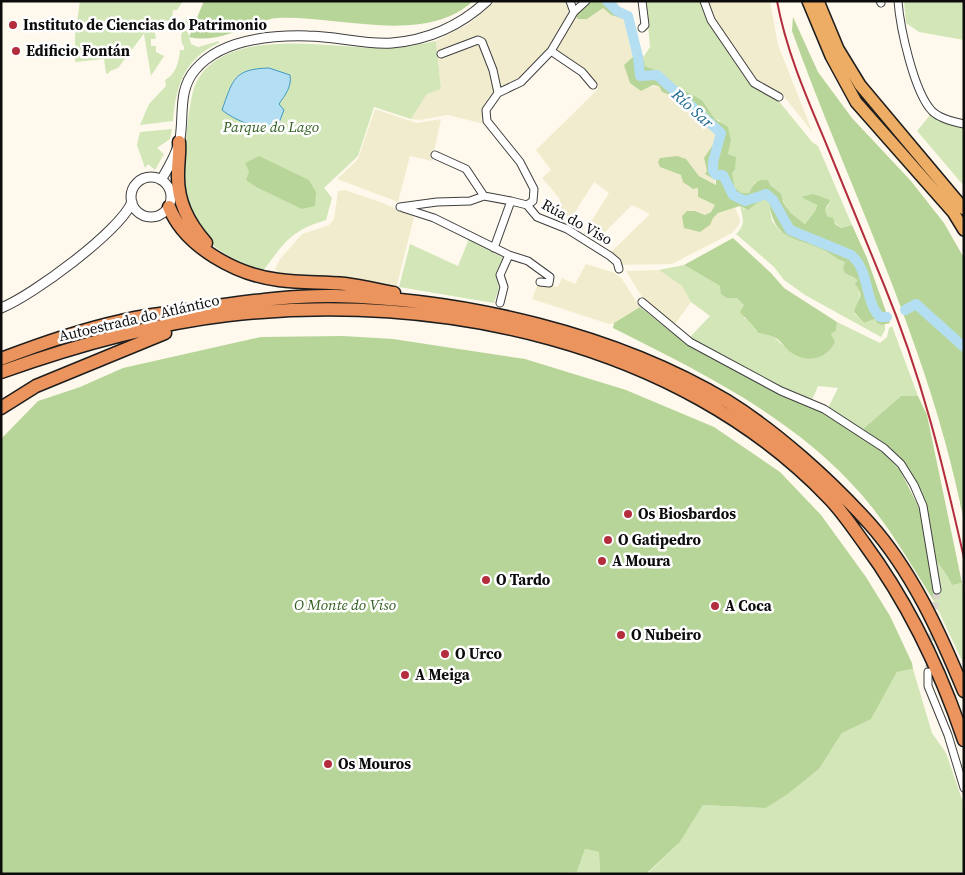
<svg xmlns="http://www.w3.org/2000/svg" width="965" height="875" font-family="'Source Serif 4',serif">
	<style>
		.farmland { fill: #f2ecce }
		.green { fill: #d3e6b8 }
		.forest { fill: #b8d599 }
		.water { fill: #b4dff2; stroke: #4099c4 }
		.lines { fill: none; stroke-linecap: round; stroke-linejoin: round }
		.river { stroke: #b4dff2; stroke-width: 10 }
		.minor-tunnel { stroke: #dad5ca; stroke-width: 7; stroke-dasharray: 7 3.5; stroke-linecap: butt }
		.minor-casing { stroke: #3f3f3f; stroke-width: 9 }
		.tertiary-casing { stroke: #3f3f3f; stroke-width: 11 }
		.trunk-casing { stroke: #1d1d1d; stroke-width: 14 }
		.motorway-casing { stroke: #1d1d1d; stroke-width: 15 }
		.minor { stroke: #fff; stroke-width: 7 }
		.tertiary { stroke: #fff; stroke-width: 9 }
		.trunk { stroke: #eead64; stroke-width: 11 }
		.motorway { stroke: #eb945d; stroke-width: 12 }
		.rail { stroke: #b32d3d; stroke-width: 2 }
		.poi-dot { fill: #b32d3d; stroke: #fff; stroke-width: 2 }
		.labels { text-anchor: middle; stroke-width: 5; stroke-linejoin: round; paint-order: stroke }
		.poi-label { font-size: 15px; font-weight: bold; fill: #0c0c0c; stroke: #fff; text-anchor: start }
		.park-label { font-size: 15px; font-style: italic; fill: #325f21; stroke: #fff }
		.street-label { font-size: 15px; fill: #0c0c0c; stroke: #fff }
		.water-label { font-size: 16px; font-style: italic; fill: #1e6a95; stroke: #fff }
	</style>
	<rect width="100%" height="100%" fill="#fef9ec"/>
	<path class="farmland" d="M495,1H568L572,12L549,51L520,81L495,92L488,98L481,119L485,124L447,115L420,120L411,119L427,94L441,89L436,41L470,23Z
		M708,1H770L778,45L813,133L783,95L758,81L741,62L714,19Z
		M603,8L611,15L624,19L629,32L635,55L624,65L646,87L659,86L662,92L670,95L718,134L717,143L705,165L717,185L699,176L690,164L660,167L681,175L693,189L698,188V197L715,205L711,212L705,215L695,211H687L713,218L718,213L735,207L740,220L739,225L732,233L672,264L621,265L610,253L650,214L632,205L594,243L582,236L609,193L594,182L567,225L555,219L561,206L559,198L542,178L551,170L536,150L598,89L556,51L576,16L593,15Z
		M375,109L417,123L441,119L432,161L410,156L398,202L337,179L358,159Z
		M345,190L383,203L414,217L396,289L340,276L278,273L275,269L280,259L302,234L329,225L334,219L338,191Z
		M586,264L615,273L622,279L640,307L614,323L609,324L532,299L538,283L558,287L562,278L575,284Z
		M659,270L682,286L691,302L675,324L645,302L626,271Z"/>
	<path class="green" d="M80,1H183L177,10H173L172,20L152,23L118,68L110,71L108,74L106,73L104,59L75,62V36Z
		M646,1H700L738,67L751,85L778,100L812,142L818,146L852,225L841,228L828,217L825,210L829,205L801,197L817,204L815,211L805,224L791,213L781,198L755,182L749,193H742L735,188L728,154L731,141L719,120L715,119L702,100L673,84L658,71L645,66L642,59L650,47Z
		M904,1H964V40L919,32L906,23Z
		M190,17L191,21L187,29L191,44L198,47L219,41V43C184,59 176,85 173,121L140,125L149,104L166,86L165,80C176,74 179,62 180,50H184V46L182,44L181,36L186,19Z
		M149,28H154L156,39H151V46H156V52L164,56L151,76L144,34Z
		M436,41L441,89L427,94L411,119L374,107L358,156L324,188L332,198L326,220C290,231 285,242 263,271C249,265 232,259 219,250C194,232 184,198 184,169C184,152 189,97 196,83C225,25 328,48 380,48C399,49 417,45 436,41Z
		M930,115L956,127L964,128V186L917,131Z
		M172,129L170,139L157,148L164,154L155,170L148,164L145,168L137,145L140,132Z
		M765,200L769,203L772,221L780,231L823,250L845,262L851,277L858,279L860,300L854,313L864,323L875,319L882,325L885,324V330L881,337L805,295L784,280L774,267L736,234C746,224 743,219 740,206L744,209L759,201Z
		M469,239L504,258L496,277L499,288L494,303L399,287L410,244L458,266Z
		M684,265L720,286L727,298L737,297L744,305V318L752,322L758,333L773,336L789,351L831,334L836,331L837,322L880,343L887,337L889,328L892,326L918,396H901L863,429L828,408L838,388L818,386L811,402L784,390L689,338L710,316L691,302L682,286L659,270Z
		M934,556L947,572L952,585L962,583L964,589V665L934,601L936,595L931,569Z
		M913,669L932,733L946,753L964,805V874H647L680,842L703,805L766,808L788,794L819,769L842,733L871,718L897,672Z
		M585,849L599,852L600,874H549L577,872Z"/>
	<path class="forest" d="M204,1H473C425,46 337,15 277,18C271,18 265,21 259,23C236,31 213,43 189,37Z
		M593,1H616L619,9L633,18L645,66L658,71L673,84L702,100L715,119L728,127L731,141L728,154L736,157L735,169L732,173L735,188L742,193H749C754,183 757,179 768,180L770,185L781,194L783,202L791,213L805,224L815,211L817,205L801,197L813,194L830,200L825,210L828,217L833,218L835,224L841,228L852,225L867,258L890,323L882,325L877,323L875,319L864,323L854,312C857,299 866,298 855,284L858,280L845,273L843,268L845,262C836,259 829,252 821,249C792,236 775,240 769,203L765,200L759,201L748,210L740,206L718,213L713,218L710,225L700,232L684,228L682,216L687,211H695L705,215L711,212L715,205L698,197V188L693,189L683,182L681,175L660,167L658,162L660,158L677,156L686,159L699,176L716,185V180L705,174L707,171L704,158L712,146L717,143L718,134L670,95L662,92L659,86L653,85L641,91L630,83L624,65L635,55L624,19L611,15L603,8L587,19H578L576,16V13Z
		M793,17L818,72L852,118L911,181L944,223L964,258V522C930,347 852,197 792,31Z
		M259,156L309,180L316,192L315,206L302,209L256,187L246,180L249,171L245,163Z
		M733,238L771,273L784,288L837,322L836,331L831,334L835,342C826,360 806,364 789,351C783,346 781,340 774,337C770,335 764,334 758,333C753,323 746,320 740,312L744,305L737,298H727L721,294L720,286L684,265Z
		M640,307L690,347L779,393L821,410L881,450L900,470L919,508L936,595L934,601C911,565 890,527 861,494C795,418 701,372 613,328L614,323Z
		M343,336L393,339L525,359L626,390L714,427L780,472L821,515L866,577L890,616L912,663L913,669L897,672L871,719L842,733L819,769L788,794L766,808L703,805L680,842L646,874H600L599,852L585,849L577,872L549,874H1V439L38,401L80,387L123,368L261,337Z
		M901,396H918L927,415L962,583L952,585C947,572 938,565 934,555C928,540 930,522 925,506C915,472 891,448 863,429Z"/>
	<path class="water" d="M269,68L290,75C292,87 285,95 279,104L284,110L276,130C259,129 235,121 222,110C233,79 234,69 269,68Z"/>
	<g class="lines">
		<path class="river" d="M607,1L617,11L628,16L638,57L640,76L657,75L721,133L713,162V171L716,175H723L733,195L745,201L766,194L773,200L790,230L851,255C870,270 864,301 880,317H887
			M905,310L916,304L964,347"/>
		<path class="minor-tunnel" d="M928,672L937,590"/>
		<g class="minor-casing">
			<path id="minor" d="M570,1L574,12
				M704,1L711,20L754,83L779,97
				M880,1L881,3
				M898,1C900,28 914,92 932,111C939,118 954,122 964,124
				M642,28L645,25L642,1
				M551,51L582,72L593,85
				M441,54L478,40L482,42L493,70L498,93
				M435,155L466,169L484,196
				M527,205L533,201L534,189L520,162L487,121L486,110L498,93L521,82L551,51L574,12L586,1
				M400,207L437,202L470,201L484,196L511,201L527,205L537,217L567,229L610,256L617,262L619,269
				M403,208L434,218L509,255L528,261L550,277L549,283L540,282
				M494,248L511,201
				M642,302L690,342L781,391L824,409L884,448L901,464L914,485L923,506L937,590
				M500,303L504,287L500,275L509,255
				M928,672V686L948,735L964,788"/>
		</g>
		<g class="tertiary-casing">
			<path id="tertiary" d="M131 197a20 20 0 1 1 40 0a20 20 0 1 1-40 0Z
				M161,180C169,167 177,153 180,139C184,115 178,90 195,70C221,39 271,35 308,36C336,36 364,45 392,43C428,40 460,26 487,1
				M1,308C32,296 120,231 132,202"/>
		</g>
		<g class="trunk-casing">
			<path id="trunk" d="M808,1L831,56L856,102L953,212L964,230
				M818,1L838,49L860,85L964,209"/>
		</g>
		<g class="motorway-casing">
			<path id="motorway" d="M179,142C180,152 178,162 178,173C177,201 188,222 206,243
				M169,207C185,247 237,275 279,280C301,283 323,282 345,284C361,286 378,290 394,293
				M1,359C40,344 80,330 121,321C144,315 169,313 194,309C240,303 288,295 335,296C465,299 615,334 727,401C777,432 830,480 869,523C912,571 940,633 964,691
				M1,372C74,346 151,324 228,315C437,291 678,341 828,497C842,511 853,528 864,543C909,604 940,669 964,740
				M1,408L36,386L165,333"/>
		</g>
		<use href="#minor" class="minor"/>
		<use href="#tertiary" class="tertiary"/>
		<use href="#trunk" class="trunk"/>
		<use href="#motorway" class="motorway"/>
		<path class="rail" d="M777,1C786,50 806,96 825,141C845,189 864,237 884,285C922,377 942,461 964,558"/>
	</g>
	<g class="poi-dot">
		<circle cx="13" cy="25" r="5"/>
		<circle cx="16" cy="51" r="5"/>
		<circle cx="628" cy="514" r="5"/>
		<circle cx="608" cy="540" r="5"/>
		<circle cx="602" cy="561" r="5"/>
		<circle cx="486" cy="580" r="5"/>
		<circle cx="715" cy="606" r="5"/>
		<circle cx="621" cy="635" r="5"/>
		<circle cx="445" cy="654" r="5"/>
		<circle cx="405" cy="675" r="5"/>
		<circle cx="328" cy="764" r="5"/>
	</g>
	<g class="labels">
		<g class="poi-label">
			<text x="23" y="30">Instituto de Ciencias do Patrimonio</text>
			<text x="26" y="56">Edificio Fontán</text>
			<text x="638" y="519">Os Biosbardos</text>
			<text x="618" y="545">O Gatipedro</text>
			<text x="612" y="566">A Moura</text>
			<text x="496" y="585">O Tardo</text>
			<text x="725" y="611">A Coca</text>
			<text x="631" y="640">O Nubeiro</text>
			<text x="455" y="659">O Urco</text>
			<text x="415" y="680">A Meiga</text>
			<text x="338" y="769">Os Mouros</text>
		</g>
		<g class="park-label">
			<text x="271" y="132">Parque do Lago</text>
			<text x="345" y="610">O Monte do Viso</text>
		</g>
		<g class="street-label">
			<text transform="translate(577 222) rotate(29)" y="5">Rúa do Viso</text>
			<text transform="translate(139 318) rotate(-13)" y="5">Autoestrada do Atlántico</text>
		</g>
		<g class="water-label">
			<text transform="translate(693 108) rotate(42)" y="6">Río Sar</text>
		</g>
	</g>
	<rect width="965" height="875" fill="none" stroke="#0c0c0c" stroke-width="5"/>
</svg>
